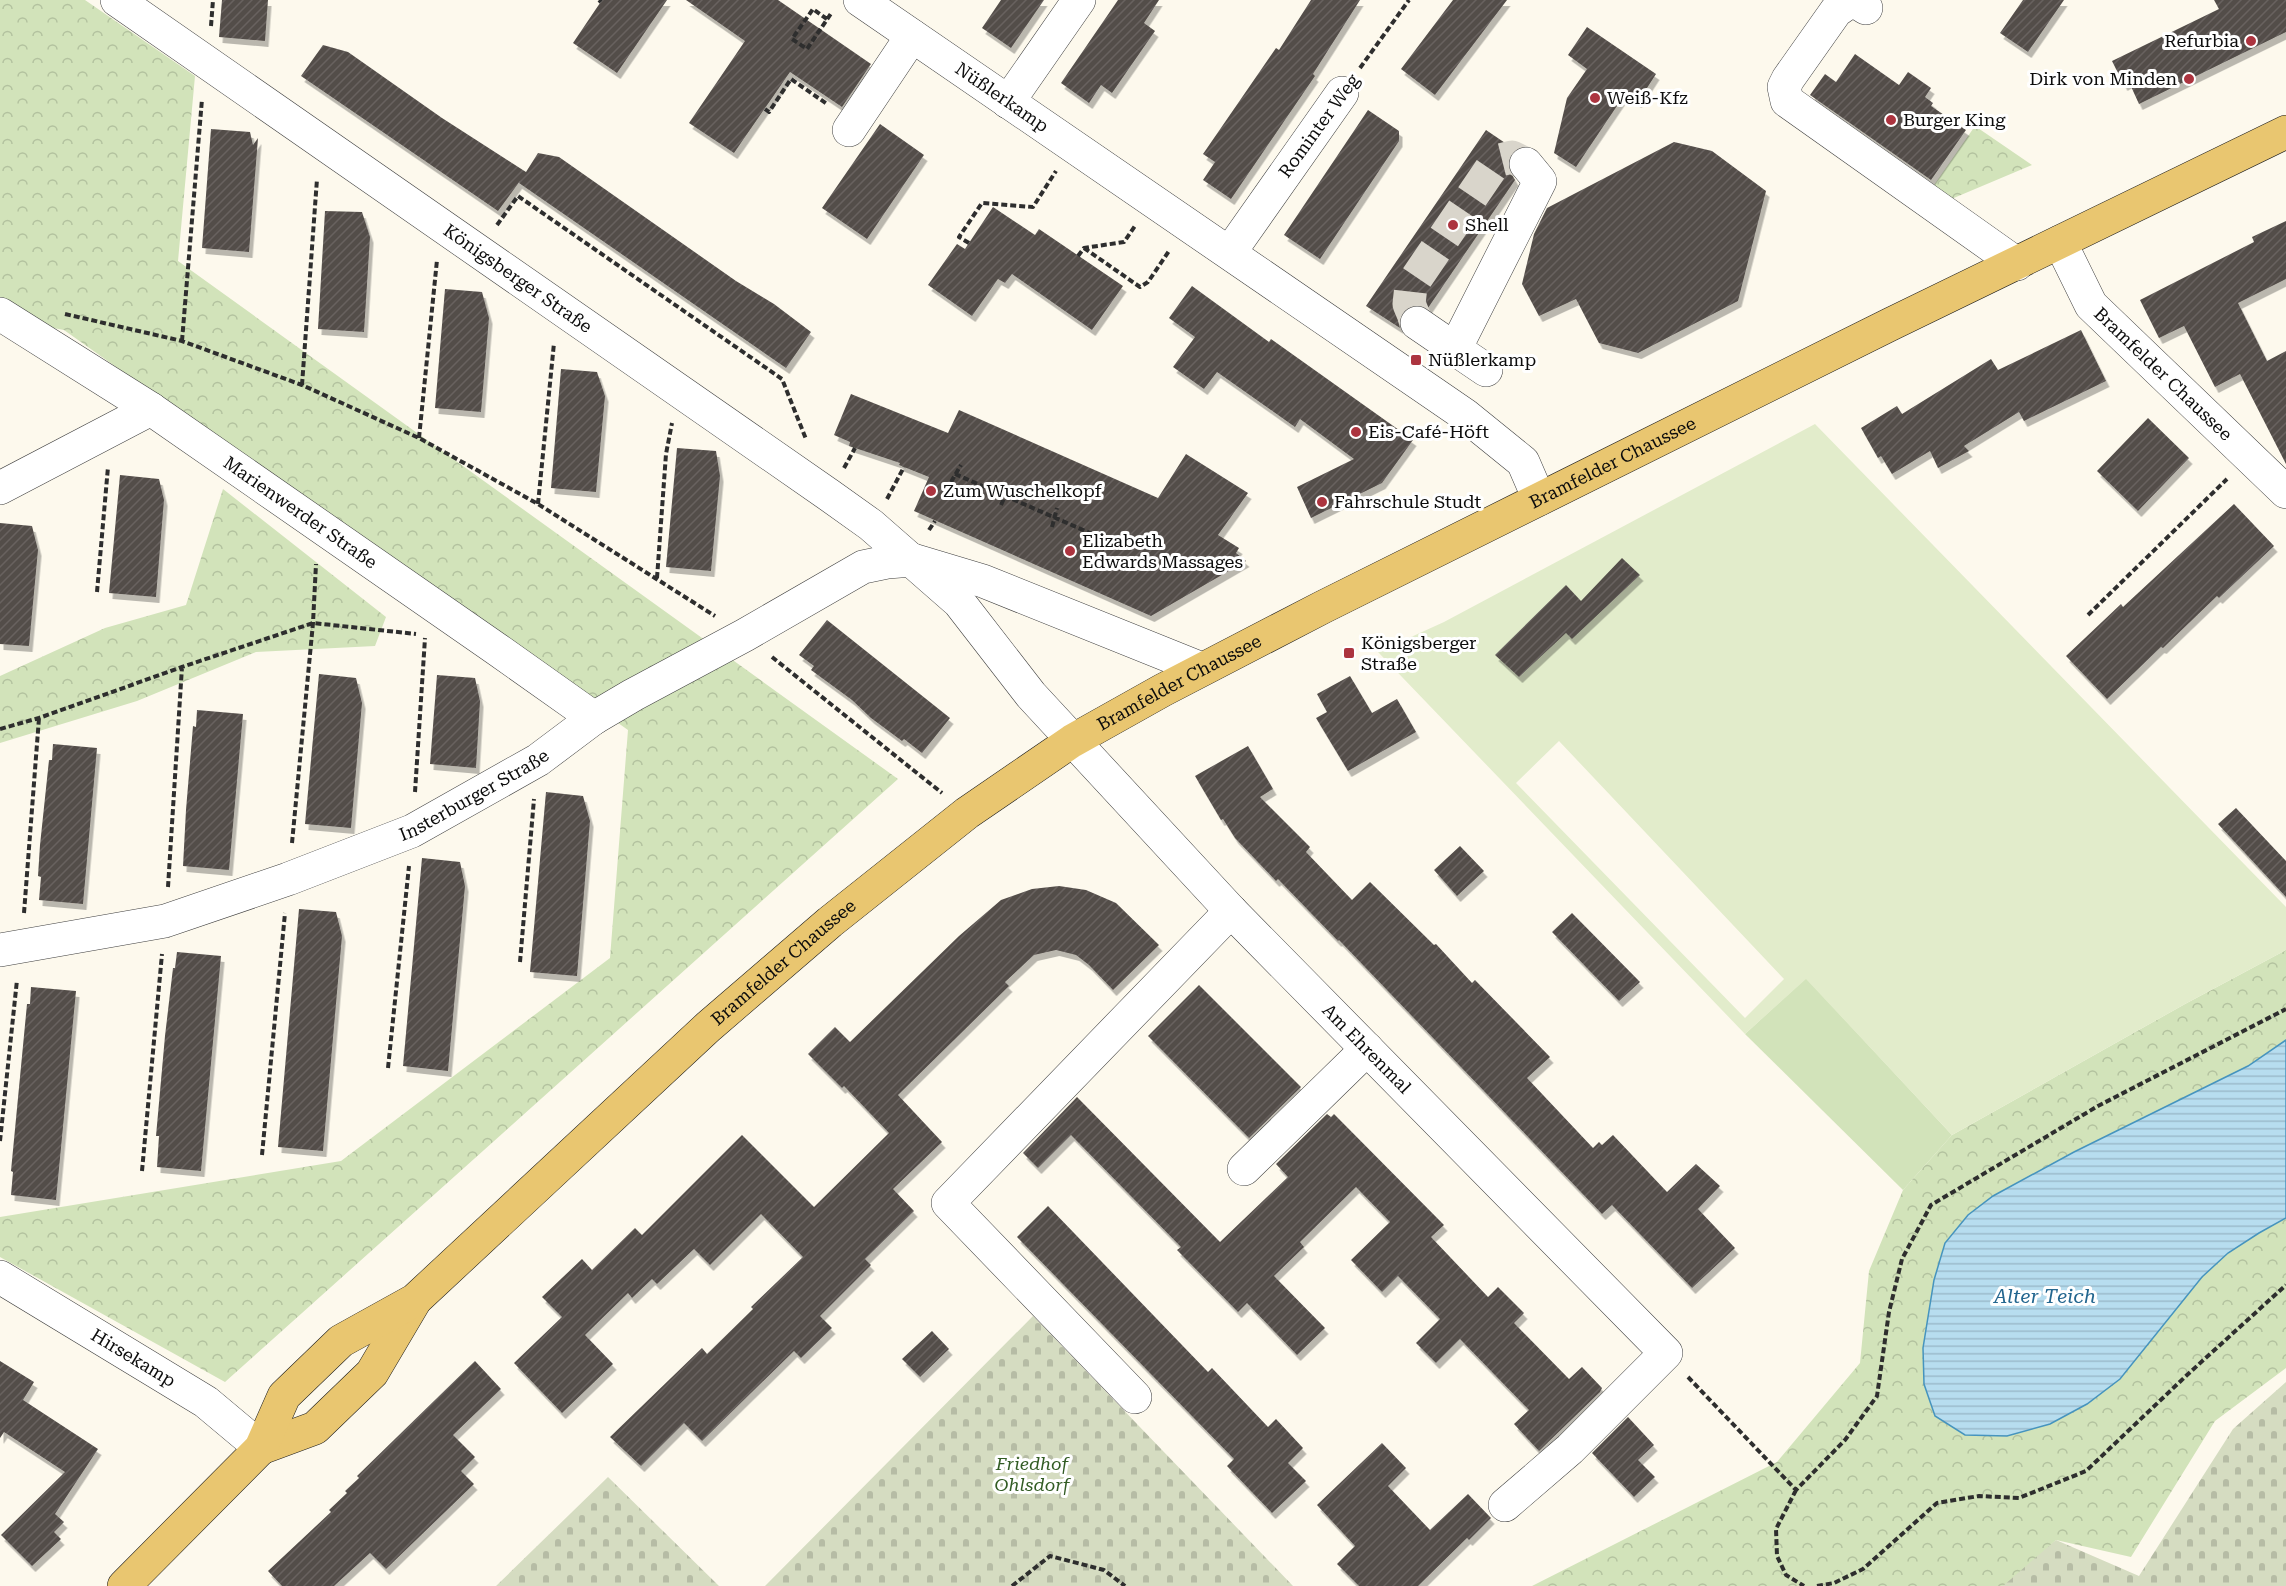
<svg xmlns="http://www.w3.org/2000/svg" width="2286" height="1586" font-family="'Roboto Serif',serif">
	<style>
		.grass { fill: #d2e3ba }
		.cemetery { fill: url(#cemetery-stones) }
		.park { fill: url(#park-crowns) }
		.pitch { fill: #e2eccb; fill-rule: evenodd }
		.water { fill: url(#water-rules); stroke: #4694be; stroke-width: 1.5 }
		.building { fill: url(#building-hatch); filter: url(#shadow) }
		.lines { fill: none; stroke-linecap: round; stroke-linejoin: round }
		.minor-tunnel { stroke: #d9d5cb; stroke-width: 33; stroke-dasharray: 33 16; stroke-linecap: butt }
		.minor-casing { stroke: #3f3f3f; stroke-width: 34 }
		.major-casing { stroke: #1d1d1d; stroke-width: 34 }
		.path { stroke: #2e2e2e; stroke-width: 4; stroke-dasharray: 6 3; stroke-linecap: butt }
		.minor { stroke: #fff; stroke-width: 33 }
		.major { stroke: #e9c670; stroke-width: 33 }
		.poi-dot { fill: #ac343f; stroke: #fff; stroke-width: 2 }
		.labels { text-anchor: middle; stroke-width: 6; stroke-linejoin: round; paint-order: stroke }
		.poi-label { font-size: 18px; fill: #0c0c0c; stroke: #fff; text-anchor: start }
		.street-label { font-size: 18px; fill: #0c0c0c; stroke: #fff }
		.park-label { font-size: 18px; font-style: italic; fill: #325c24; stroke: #fff }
		.water-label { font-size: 20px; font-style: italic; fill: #23668f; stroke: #fff }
	</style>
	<defs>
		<pattern id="cemetery-stones" width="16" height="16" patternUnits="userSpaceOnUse" patternTransform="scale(1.5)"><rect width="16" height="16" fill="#d5dcc1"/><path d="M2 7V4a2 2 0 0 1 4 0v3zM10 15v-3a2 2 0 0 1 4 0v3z" fill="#b6bca5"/></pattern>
		<pattern id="park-crowns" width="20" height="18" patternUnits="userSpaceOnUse" patternTransform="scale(1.5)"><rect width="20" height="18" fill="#d2e3ba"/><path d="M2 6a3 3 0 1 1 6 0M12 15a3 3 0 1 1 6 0" fill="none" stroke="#b3c29f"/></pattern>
		<pattern id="water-rules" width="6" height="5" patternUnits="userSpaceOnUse" patternTransform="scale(1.5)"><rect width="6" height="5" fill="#b7ddef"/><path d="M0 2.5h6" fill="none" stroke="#9cbccc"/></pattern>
		<pattern id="building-hatch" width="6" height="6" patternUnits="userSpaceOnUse" patternTransform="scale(1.5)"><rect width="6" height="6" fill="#534d49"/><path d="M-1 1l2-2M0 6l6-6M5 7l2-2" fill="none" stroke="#67625f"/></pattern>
		<filter id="shadow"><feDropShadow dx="3.5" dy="6" stdDeviation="0" flood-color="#0004"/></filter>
	</defs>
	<rect width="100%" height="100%" fill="#fdf9ed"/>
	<path class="grass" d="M1806,978L1952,1135L1903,1190L1745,1034Z"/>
	<path class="cemetery" d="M1033,1316L1293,1586H765Z
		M2286,1382V1586H1995L2056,1540L2139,1576L2233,1429Z
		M608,1477L719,1586H496Z"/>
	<path class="park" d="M0,0H85L195,76L178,261L898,779L225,1382L0,1257V1217L341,1161L610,958L628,730L64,330L0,318Z
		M1975,126L2032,165L1949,200L1932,188Z
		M223,489L386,617L375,646L256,652L137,701L0,743V676L105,628L186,605Z
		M2286,950V1368L2215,1421L2131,1557L2056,1540L2003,1586H1532L1777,1462L1860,1363L1869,1271L1903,1190L1952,1135L2185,1004Z"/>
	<path class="pitch" d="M1815,424L2286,907V950L2185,1004L1952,1135L1806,979L1745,1034L1378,652L1444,622ZM1559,741L1784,979L1745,1018L1516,783Z"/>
	<path class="water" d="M2286,1040V1218L2259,1233L2228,1253L2202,1277L2120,1379L2087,1404L2050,1424L2007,1436L1965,1435L1935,1416L1924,1384L1923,1348L1934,1280L1945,1243L1968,1215L1993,1196L2074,1152L2248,1066Z"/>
	<path class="building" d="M222,0H268L265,41L219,37Z
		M602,0H667L617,73L573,43Z
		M686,0H778L871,64L842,107L790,72L734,153L689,123L745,41Z
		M1001,0H1044L1011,48L982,28Z
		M1118,0H1159L1144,23L1155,31L1112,93L1101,85L1089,103L1061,83Z
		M1311,0H1360L1313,74L1315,76L1231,199L1203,180L1215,162L1203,154L1276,48L1279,50Z
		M1453,0H1507L1435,95L1401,69Z
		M2023,0H2064L2028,52L2000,33Z
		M2214,0H2286V32L2139,104L2129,82L2124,85L2112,61L2219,9Z
		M1587,27L1656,74L1638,102L1625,94L1576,167L1554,153L1567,98L1587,69L1568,55Z
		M323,45L348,52L442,118L526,172L538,153L559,157L736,281L774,304L811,332L786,368L519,183L520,181L498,211L301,76Z
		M1855,54L1899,85L1908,72L1931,88L1925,97L1933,103L1931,106L1966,130L1931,180L1810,95L1825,74L1836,82Z
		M1368,110L1399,131V141L1320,259L1284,235Z
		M880,124L924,155L867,239L822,208Z
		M211,129L250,132L253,145L258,138L249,252L202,248Z
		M1486,130L1514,149L1509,157L1507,166L1515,180L1428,308L1418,304L1408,306L1401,313L1398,321L1400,328L1366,306Z
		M1674,142L1712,151L1766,191L1738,301L1638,353L1599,343L1576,299L1539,316L1522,284L1534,234L1547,208Z
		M993,207L1035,235L1039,229L1123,286L1092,330L1012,274L1005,283L998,279L972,316L928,285L957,244L965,249Z
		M325,211L362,212L370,237L364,332L318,329Z
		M2286,221V279L2238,303L2267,361L2286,351V464L2240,374L2215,387L2184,326L2159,338L2140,300L2254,242L2252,237Z
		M1192,286L1269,342L1271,339L1413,440L1382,483L1311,518L1297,487L1354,459L1300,419L1295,427L1217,372L1204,389L1173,367L1195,337L1169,318Z
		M445,289L482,292L489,318L481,412L435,408Z
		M2081,330L2106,381L2024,421L2019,412L1964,446L1969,451L1938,468L1930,451L1892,474L1881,456L1878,458L1861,428L1897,406L1902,414L1991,359L1998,370Z
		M561,369L597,372L605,396L596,492L551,488Z
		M851,394L948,433L959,410L1158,498L1186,454L1248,493L1218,535L1239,548L1236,553L1246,561L1151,616L914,511L929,477L899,465L900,463L849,446L850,442L834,435Z
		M2148,418L2189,458L2138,511L2097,471Z
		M677,448L716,451L720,476L711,571L666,567Z
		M120,475L159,479L164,500L156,597L109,593Z
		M2234,504L2274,546L2219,598L2217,596L2163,648L2161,647L2107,699L2066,656L2121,604L2123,607Z
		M0,523L32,526L38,550L29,646L0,644Z
		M1622,558L1640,575L1572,639L1566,633L1519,677L1495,655L1566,585L1581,601Z
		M827,620L950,718L922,753L904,739L902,741L871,718L852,700L811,670L814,666L799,655Z
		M319,674L356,678L362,703L351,828L305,824Z
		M437,675L475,678L480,701L476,768L430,764Z
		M1350,676L1372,713L1397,699L1416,732L1348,771L1316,718L1327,712L1317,694Z
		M197,710L243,714L229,870L183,866L186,810L193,726L196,727Z
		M53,744L97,748L83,904L39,900L41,877L38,876L40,845L49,760H52Z
		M1248,746L1273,789L1260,797L1310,847L1306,852L1352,900L1370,882L1434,945L1436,944L1472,983L1475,980L1550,1057L1527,1078L1593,1148L1599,1142L1602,1145L1613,1135L1667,1192L1696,1164L1720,1186L1698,1209L1735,1248L1692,1288L1612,1205L1602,1214L1339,940L1338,941L1278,879L1276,881L1235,838L1223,819L1221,820L1195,776Z
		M546,792L583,796L590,821L577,976L530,972Z
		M2236,808L2286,861V897L2218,824Z
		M1460,846L1484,871L1457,896L1434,870Z
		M422,858L460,862L465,886L448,1071L403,1066Z
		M1059,886L1086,890L1116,903L1159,945L1113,990L1089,965L1076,955L1056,950L1034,955L1005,982L1009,986L898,1095L942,1142L893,1189L914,1211L865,1259L871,1265L820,1316L832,1328L801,1358L794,1351L702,1441L684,1423L641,1466L610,1437L702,1348L707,1354L753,1309L751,1307L803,1257L761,1214L710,1265L694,1249L657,1284L652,1279L632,1298L628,1293L585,1335L613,1364L562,1413L514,1363L562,1317L542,1297L582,1259L592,1270L635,1228L642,1235L742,1135L814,1207L889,1133L844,1086L842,1088L808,1054L835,1027L850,1042L959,936L1001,900L1032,889Z
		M299,909L336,912L342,936L323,1151L278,1147Z
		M1572,913L1640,982L1619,1001L1552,932Z
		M177,952L221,956L201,1171L157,1167L159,1136H156L165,1036L173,968H175Z
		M1199,985L1301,1087L1249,1138L1148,1036Z
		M31,987L76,991L56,1200L11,1195L13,1172L11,1171L27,1004H30Z
		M1077,1097L1220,1242L1288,1177L1276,1164L1327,1114L1331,1117L1334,1114L1444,1225L1431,1237L1488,1297L1498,1287L1524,1313L1514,1323L1569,1379L1582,1367L1602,1388L1600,1392L1539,1451L1514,1424L1529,1410L1460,1339L1436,1363L1416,1343L1440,1319L1398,1276L1382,1292L1351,1260L1390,1222L1356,1187L1300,1242L1304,1247L1274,1276L1325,1328L1297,1355L1247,1303L1238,1312L1177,1250L1181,1247L1071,1135L1038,1168L1023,1153Z
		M1048,1206L1208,1372L1212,1368L1268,1427L1276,1419L1303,1448L1288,1463L1306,1481L1272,1513L1227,1466L1234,1459L1017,1237Z
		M932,1331L949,1349L920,1377L902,1359Z
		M0,1361L34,1382L23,1400L98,1449L55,1514L64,1522L54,1532L61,1539L32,1566L1,1535L65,1472L4,1432L0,1438Z
		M475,1361L501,1389L453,1435L475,1457L461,1471L474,1484L386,1569L370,1553L334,1586H282L268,1571L331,1512L329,1510L347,1493L345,1491L359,1478L357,1476Z
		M1628,1417L1654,1445L1638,1460L1655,1477L1634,1497L1592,1453Z
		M1382,1443L1406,1468L1388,1486L1430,1530L1468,1494L1491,1518L1469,1540L1467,1538L1418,1586H1359L1337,1564L1355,1546L1317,1505Z"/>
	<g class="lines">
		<path class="minor-tunnel" d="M1417,323L1409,304L1411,286L1496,161L1512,157L1526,164"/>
		<g class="minor-casing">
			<g id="minor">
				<path id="s1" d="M117,0L829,495L871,525L959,602L1031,695L1231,911L1666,1353L1570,1449L1505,1505"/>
				<path id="s2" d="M860,0L1465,415L1523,462L1539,499"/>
				<path d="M1866,8L1858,3L1849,2L1836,11L1788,79L1784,87L1787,101L2017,264"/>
				<path d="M1008,102L1079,0"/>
				<path d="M849,130L912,36"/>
				<path id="s3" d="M2060,242L2091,305L2286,492"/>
				<path d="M1230,252L1342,93"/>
				<path id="s4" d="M0,314L151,409L498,650L594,718"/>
				<path d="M1417,323L1455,349"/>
				<path d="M1486,370L1455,349L1540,181L1526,164"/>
				<path d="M0,488L151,409"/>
				<path id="s5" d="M0,950L165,921L288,879L412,831L538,760L594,718L633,695L745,635L863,567L887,562L913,560L983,581L1202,669"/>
				<path d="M1244,1169L1367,1049"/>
				<path id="s6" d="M0,1277L206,1402L261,1448"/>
				<path d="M1135,1397L948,1203L1231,911"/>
			</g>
		</g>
		<g class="major-casing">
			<g id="major">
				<path d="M261,1448L315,1428L372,1373L414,1302"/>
				<path id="s7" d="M124,1586L261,1448L284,1396L341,1341L415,1300L708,1027L830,922L967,813L1072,741L1163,690L1323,607L1891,324L2286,132"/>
			</g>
		</g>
		<path class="path" d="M599,0L601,2
			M827,19L813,9L792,39L807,49L832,12
			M211,26L213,0
			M1360,68L1409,0
			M765,109L769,112L791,79L827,104
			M497,225L518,196L782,379L806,439
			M969,243L959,237L982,203L1033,207L1056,171
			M1084,248L1140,287L1148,282L1169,251
			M1078,256L1084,248L1124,242L1135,226
			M65,314L182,341L302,385L419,438L538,504L715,616
			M182,341L202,99
			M302,385L317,179
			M419,438L437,260
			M844,468L855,448
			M955,474L1106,540L1102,550
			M951,482L961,465
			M887,499L904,467
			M538,504L554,343
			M1001,505L1009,487
			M1052,527L1057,508
			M929,530L935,521
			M1099,537L1103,529
			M657,578L666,454L672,423
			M97,592L108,467
			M2088,615L2227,479
			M772,657L942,793
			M0,729L39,718L182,667L313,623L416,634
			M415,792L425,638
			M292,843L313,623L316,564
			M168,887L182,667
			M24,913L39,718
			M520,962L534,799
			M388,1068L409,866
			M0,1141L17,980
			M262,1155L285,913
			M142,1171L162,954
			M1688,1377L1796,1490L1845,1440L1877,1396L1889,1312L1902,1259L1931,1205L2098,1106L2286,1009
			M1796,1490L1776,1529L1777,1556L1786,1575L1804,1586
			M1012,1586L1050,1556L1104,1570L1125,1586
			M1817,1586L1834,1583L1863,1569L1937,1503L1979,1496L2019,1498L2086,1471L2187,1375L2286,1285"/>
		<use href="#minor" class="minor"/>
		<use href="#major" class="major"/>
	</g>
	<g class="poi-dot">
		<circle cx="2251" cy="41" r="6"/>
		<circle cx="2189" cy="79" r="6"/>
		<circle cx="1595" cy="98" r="6"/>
		<circle cx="1891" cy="120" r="6"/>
		<circle cx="1453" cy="225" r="6"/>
		<rect x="1410" y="354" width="12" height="12" rx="3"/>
		<circle cx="1356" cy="432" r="6"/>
		<circle cx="931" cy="491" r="6"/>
		<circle cx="1322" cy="502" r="6"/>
		<circle cx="1070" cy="551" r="6"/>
		<rect x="1343" y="647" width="12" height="12" rx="3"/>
	</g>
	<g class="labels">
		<g class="poi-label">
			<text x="2239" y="47" text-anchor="end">Refurbia</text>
			<text x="2177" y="85" text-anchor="end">Dirk von Minden</text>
			<text x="1607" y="104">Weiß-Kfz</text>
			<text x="1903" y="126">Burger King</text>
			<text x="1465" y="231">Shell</text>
			<text x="1428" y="366">Nüßlerkamp</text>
			<text x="1368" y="438">Eis-Café-Höft</text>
			<text x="943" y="497">Zum Wuschelkopf</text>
			<text x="1334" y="508">Fahrschule Studt</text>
			<text x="1082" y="547">Elizabeth<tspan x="1082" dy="21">Edwards Massages</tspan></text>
			<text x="1361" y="649">Königsberger<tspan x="1361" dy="21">Straße</tspan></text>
		</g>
		<g class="street-label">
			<text dy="6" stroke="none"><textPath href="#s2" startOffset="172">Nüßlerkamp</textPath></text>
			<text transform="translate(1319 126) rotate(-54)" y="6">Rominter Weg</text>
			<text dy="6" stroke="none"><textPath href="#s1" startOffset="488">Königsberger Straße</textPath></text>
			<text dy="6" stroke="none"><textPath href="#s3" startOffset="170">Bramfelder Chaussee</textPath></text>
			<text dy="6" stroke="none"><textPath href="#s7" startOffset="1887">Bramfelder Chaussee</textPath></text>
			<text dy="6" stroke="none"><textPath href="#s4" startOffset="360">Marienwerder Straße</textPath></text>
			<text dy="6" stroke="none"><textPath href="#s7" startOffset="1401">Bramfelder Chaussee</textPath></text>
			<text dy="6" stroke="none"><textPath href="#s5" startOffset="502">Insterburger Straße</textPath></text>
			<text dy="6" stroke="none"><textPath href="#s7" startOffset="915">Bramfelder Chaussee</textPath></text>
			<text dy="6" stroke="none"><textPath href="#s1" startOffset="1641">Am Ehrenmal</textPath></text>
			<text dy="6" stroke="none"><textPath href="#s6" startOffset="156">Hirsekamp</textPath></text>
		</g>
		<g class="park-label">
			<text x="1032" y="1470">Friedhof<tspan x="1032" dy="21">Ohlsdorf</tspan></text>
		</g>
		<g class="water-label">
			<text x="2045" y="1303">Alter Teich</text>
		</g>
	</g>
</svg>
